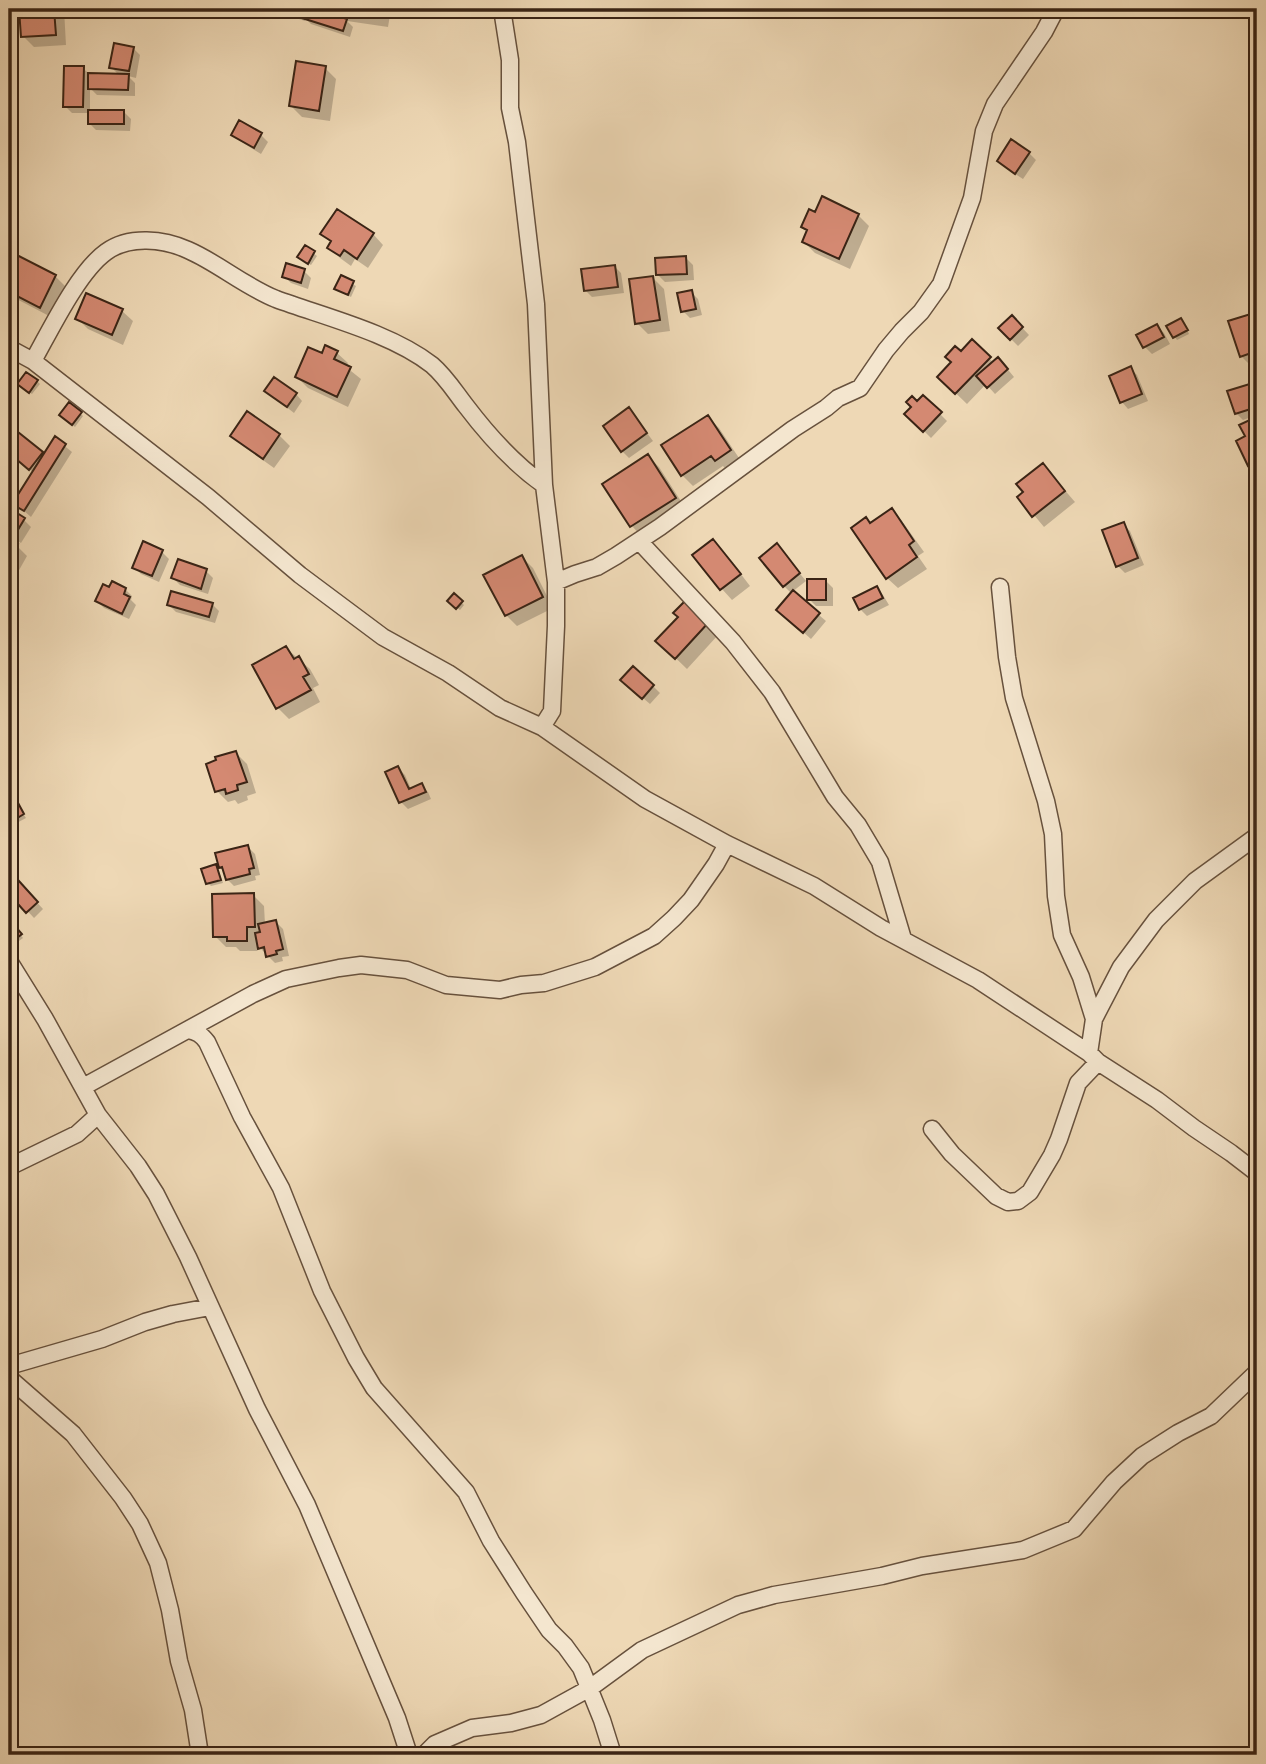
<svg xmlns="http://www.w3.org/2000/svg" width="1266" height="1764" font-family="'EB Garamond',serif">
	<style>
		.shadow { fill: #0003 }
		.building { fill: #d48972; stroke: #3a2415; stroke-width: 2 }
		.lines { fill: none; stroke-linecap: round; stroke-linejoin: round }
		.street-casing { stroke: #67513d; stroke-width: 19 }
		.street { stroke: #f4e6cf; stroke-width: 16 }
	</style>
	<rect width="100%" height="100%" fill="#eed8b5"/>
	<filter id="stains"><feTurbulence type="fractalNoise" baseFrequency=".00286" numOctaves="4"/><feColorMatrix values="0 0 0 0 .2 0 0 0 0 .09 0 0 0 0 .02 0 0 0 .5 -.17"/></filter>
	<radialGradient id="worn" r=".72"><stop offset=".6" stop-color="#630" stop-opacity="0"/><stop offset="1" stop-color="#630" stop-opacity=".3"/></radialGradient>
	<path class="shadow" d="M9,9H16L19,29L9,31Z
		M21,9H64L66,45L34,47L23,36Z
		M283,9H312L335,16L327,9H391L388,27L347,21L353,27L350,37L311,24L306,19L305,21L290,16Z
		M659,9H689L688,15Z
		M133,48L140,55L136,78L128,76L135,83V96L97,95L90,88V112H124L131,119L130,131L96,130L89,123V113H72L65,106L83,68L90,75L120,76L111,67Z
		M325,68L336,79L330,121L302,117L291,106Z
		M240,122L261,135L268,142L261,154L240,141L233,135Z
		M1029,153L1036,160L1023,179L1006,168L999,161Z
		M816,214L858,215L869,226L850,269L815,253L804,242L808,232L803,227Z
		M322,234H373L383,245L368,268L355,259L351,266L340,258L329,247L331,243Z
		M305,247L317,256L311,265L302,260Z
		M15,256L55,276L66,287L51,317L9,295V269Z
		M686,258L693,265L694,280L665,282L658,275Z
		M614,266L621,273L624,293L592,297L585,290Z
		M304,271L311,278L308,289L291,283L284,276Z
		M341,278L356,286L351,297L336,289Z
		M653,278L664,289L670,331L648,334L637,323Z
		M691,292L698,299L702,315L690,318L683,311Z
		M122,311L133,321L123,345L88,329L77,318Z
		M1257,313V366L1252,367L1241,356L1230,322Z
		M1012,317L1029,335L1018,346L1000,328Z
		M1184,323L1189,334L1177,340L1168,327Z
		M1157,326L1164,333L1170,344L1152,354L1145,347L1138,336Z
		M972,342L994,363L1005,366L1014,377L995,394L986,384L967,404L939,377Z
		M337,353L348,363L346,367L361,379L348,407L308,388L297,377L322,356Z
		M1130,368L1137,375L1148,401L1128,409L1122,402Z
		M37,381L40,384L32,394L22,387Z
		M1256,384L1257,386V415L1243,420L1236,413Z
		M266,391L296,394L302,401L294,413Z
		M923,397L947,421L931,438L907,414Z
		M69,404L83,416L75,427L61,415Z
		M635,417L653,441L629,458L622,451Z
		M708,417L719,428L741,461L727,471L723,466L693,486L682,475Z
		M1254,420L1257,423V473L1249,465L1247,437Z
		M13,430L45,456L56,439L72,452L31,517L15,503L34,473L9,453V436Z
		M232,435H279L290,446L274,468L243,446Z
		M648,456L659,467L686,509L642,537L632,526L605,484Z
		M1043,465L1075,502L1044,527L1019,497Z
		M9,510L24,520L31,527L21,543L9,535Z
		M892,510L902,521L924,552L918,556L927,569L898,588L887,578L871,524Z
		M1123,524L1130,531L1144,565L1125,573L1118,566Z
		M9,541L16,545L27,556L9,588Z
		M713,541L724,552L750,586L732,600L722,589L695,555Z
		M162,552L169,559L159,582L141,574L134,567Z
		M783,553L806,581L792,592L826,621L811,639L786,617L792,594L784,586Z
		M522,557L533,568L553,608L517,626L506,615Z
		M206,571L213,578L208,594L180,585L173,578Z
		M826,581L833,588V606H816L809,599Z
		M877,588L883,595L889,605L867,616L860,609Z
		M125,589L132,596L131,600L136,605L129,619L104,608L97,601Z
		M454,596L464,605L460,610L449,601Z
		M686,602L719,634L687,669L658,641L680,617Z
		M212,604L219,611L215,623L176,612L169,605Z
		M286,648L310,669L319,685L313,688L320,702L289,719L278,708L255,666Z
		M653,686L660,693L650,704L630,687Z
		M236,753L247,764L256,793L247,796L248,800L238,804L235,800L228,802L217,791L208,765Z
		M398,768L405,775L411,789L421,785L428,792L431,799L408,809L401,802L387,772Z
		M16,803L26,818L13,825L9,818V807Z
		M9,830L16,844L9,849Z
		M248,847L255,854L260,875L255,876L256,880L234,886L227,879L225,872L221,867Z
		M215,866L218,869L223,883L211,886L208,883Z
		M9,872L43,909L34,918L9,891Z
		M253,895L264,906L265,924L276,922L283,929L289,956L282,957L283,961L275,963L257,945V951H240L236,947H226L215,936Z
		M14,927L23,938L12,946L9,942V932Z"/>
	<path class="building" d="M19,9H54L56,35L21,37Z
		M281,9H300L298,15Z
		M305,9H318L347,19L343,31L302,18Z
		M344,9H374L373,14Z
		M114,43L134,47L129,71L109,68Z
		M296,61L326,66L319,111L289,106Z
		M64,66H84L83,107H63Z
		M88,73L129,74L128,90L88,89Z
		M88,110H124V124H88Z
		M239,120L262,133L254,148L231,135Z
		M1011,139L1030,152L1015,174L997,161Z
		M822,196L859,214L839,259L802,242L807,230L801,227L809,209L815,212Z
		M337,209L374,233L357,259L344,250L340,256L327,248L331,241L320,234Z
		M305,245L315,251L308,264L297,257Z
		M15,254L56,275L40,308L9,292V266Z
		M686,256L687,274L656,275L655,258Z
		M286,263L305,269L301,283L282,277Z
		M615,265L618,287L584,291L581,269Z
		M341,275L354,281L348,295L334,289Z
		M653,276L660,320L635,324L629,279Z
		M692,290L696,309L681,312L677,293Z
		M86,293L123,309L112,335L75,319Z
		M1257,312V364L1255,365L1251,353L1240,357L1228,321Z
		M1012,315L1023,327L1010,340L998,328Z
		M1181,318L1188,330L1173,338L1166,326Z
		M1157,324L1164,337L1143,348L1136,335Z
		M972,339L991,357L955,394L937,377L951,362L945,357L955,346L961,351Z
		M325,345L338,351L334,359L351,367L337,397L295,377L308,347L322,353Z
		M998,357L1008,369L987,388L976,376Z
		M1131,366L1142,394L1120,403L1109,376Z
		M26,372L38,380L29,393L17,384Z
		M274,377L297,393L287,407L264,391Z
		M1256,382L1257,407L1235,414L1227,391Z
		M923,395L942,412L923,432L904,414L911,407L906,402L912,396L917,401Z
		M69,402L82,412L72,425L59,415Z
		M629,407L647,433L621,452L603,426Z
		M247,411L280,434L263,459L230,436Z
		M708,415L731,450L715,461L711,456L681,476L661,445Z
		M1254,418L1257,424V461L1248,466L1236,441L1245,436L1239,425Z
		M13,428L43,452L29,470L9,453V433Z
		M55,436L66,444L24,511L12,504Z
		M648,454L676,498L630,527L602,484Z
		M1043,463L1065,491L1032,517L1017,497L1023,492L1016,484Z
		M9,508L25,518L13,538L9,535Z
		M892,508L914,541L909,545L917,557L886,579L851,528L866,517L870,523Z
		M1124,522L1138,558L1116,567L1102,530Z
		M9,539L18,544L9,559Z
		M713,539L741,574L720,590L692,555Z
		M143,541L163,550L152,576L132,568Z
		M777,543L800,573L783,587L759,558Z
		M522,555L543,597L505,616L483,575Z
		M178,559L207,569L201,589L171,578Z
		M807,579H826V600H807Z
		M112,581L126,588L124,594L130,597L122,614L95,601L103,584L109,587Z
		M877,586L883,598L859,610L853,598Z
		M793,590L820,613L803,633L776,610Z
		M171,591L213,603L209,617L167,605Z
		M454,593L463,601L456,609L447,601Z
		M686,600L709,622L675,659L655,641L678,617L673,613Z
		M286,646L294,659L299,656L309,674L303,677L311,690L276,709L252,665Z
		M633,666L654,685L642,699L620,680Z
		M236,751L247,782L237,785L238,790L226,794L225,789L215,792L206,764L216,760L215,757Z
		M398,766L409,789L422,783L426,792L399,803L385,772Z
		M17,801L24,814L9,823V805Z
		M248,845L254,868L249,869L250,874L226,880L222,867L219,868L215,853Z
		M216,864L221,880L206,884L201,869Z
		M9,870L38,902L26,913L9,894Z
		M254,893L255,927H247V941H227V937H213L212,894Z
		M276,920L283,949L276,951L277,954L266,957L264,947L258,949L255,933L260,932L258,924Z
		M14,925L22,934L9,944V930Z"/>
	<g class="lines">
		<g class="street-casing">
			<path id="street" d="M502,9L510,60V108L517,142L536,304L544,485L556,582V626L552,711L542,727
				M9,348L33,361L208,497L300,575L383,637L448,673L500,708L542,727L645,799L727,844L814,886L881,928L978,980L1089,1053L1098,1062L1157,1100L1194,1128L1231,1153L1257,1173
				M33,361C50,331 78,272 106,252C129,235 164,239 188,250C218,263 244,286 276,299C325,317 391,333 432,365C446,377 455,392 466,406C488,435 514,464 544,485
				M639,541L733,642L772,692L835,797L858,825L880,862L903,939
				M556,582L575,574L597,567L616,556L660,527L793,429L826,408L838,398L860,388L886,350L902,331L921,312L941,284L972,198L984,131L995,104L1044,32L1056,9
				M1000,587L1007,657L1014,698L1046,801L1053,834L1056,896L1062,935L1081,977L1094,1019
				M9,961L45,1019L98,1115L138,1166L156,1194L188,1257L257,1409L307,1505L397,1718L409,1755
				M188,1030C197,1032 201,1034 207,1042L242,1117L281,1188L322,1291L356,1358L374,1388L466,1492L491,1541L524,1593L549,1630L565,1646L581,1668L602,1720L613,1755
				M1089,1053L1094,1019L1121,967L1156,920L1195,881L1257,836
				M83,1087L253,994L286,979L339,968L361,965L407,970L446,985L500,990L521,985L544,983L595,967L654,936L674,918L691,900L716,864L727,844
				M932,1129L952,1154L996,1196L1008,1202L1018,1201L1030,1192L1052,1155L1059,1139L1078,1083L1098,1062
				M9,1167L77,1134L98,1115
				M9,1366L102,1339L145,1322L173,1314L210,1307
				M9,1378L73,1434L123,1498L140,1524L158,1563L170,1610L179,1661L193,1710L200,1755
				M424,1755L435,1744L472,1728L511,1723L541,1715L590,1688L642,1650L738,1605L774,1595L882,1576L922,1566L1023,1550L1074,1529L1114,1482L1142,1456L1178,1433L1211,1416L1257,1372"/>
		</g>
		<use href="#street" class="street"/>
	</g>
	<rect width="1266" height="1764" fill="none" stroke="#eed8b5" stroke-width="35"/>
	<rect x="10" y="10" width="1245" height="1743" fill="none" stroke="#3a2415" stroke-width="3.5"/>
	<rect x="18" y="18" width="1231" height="1729" fill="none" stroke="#3a2415" stroke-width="2"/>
	<rect width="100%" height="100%" filter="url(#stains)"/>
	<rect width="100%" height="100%" fill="url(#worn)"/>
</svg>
